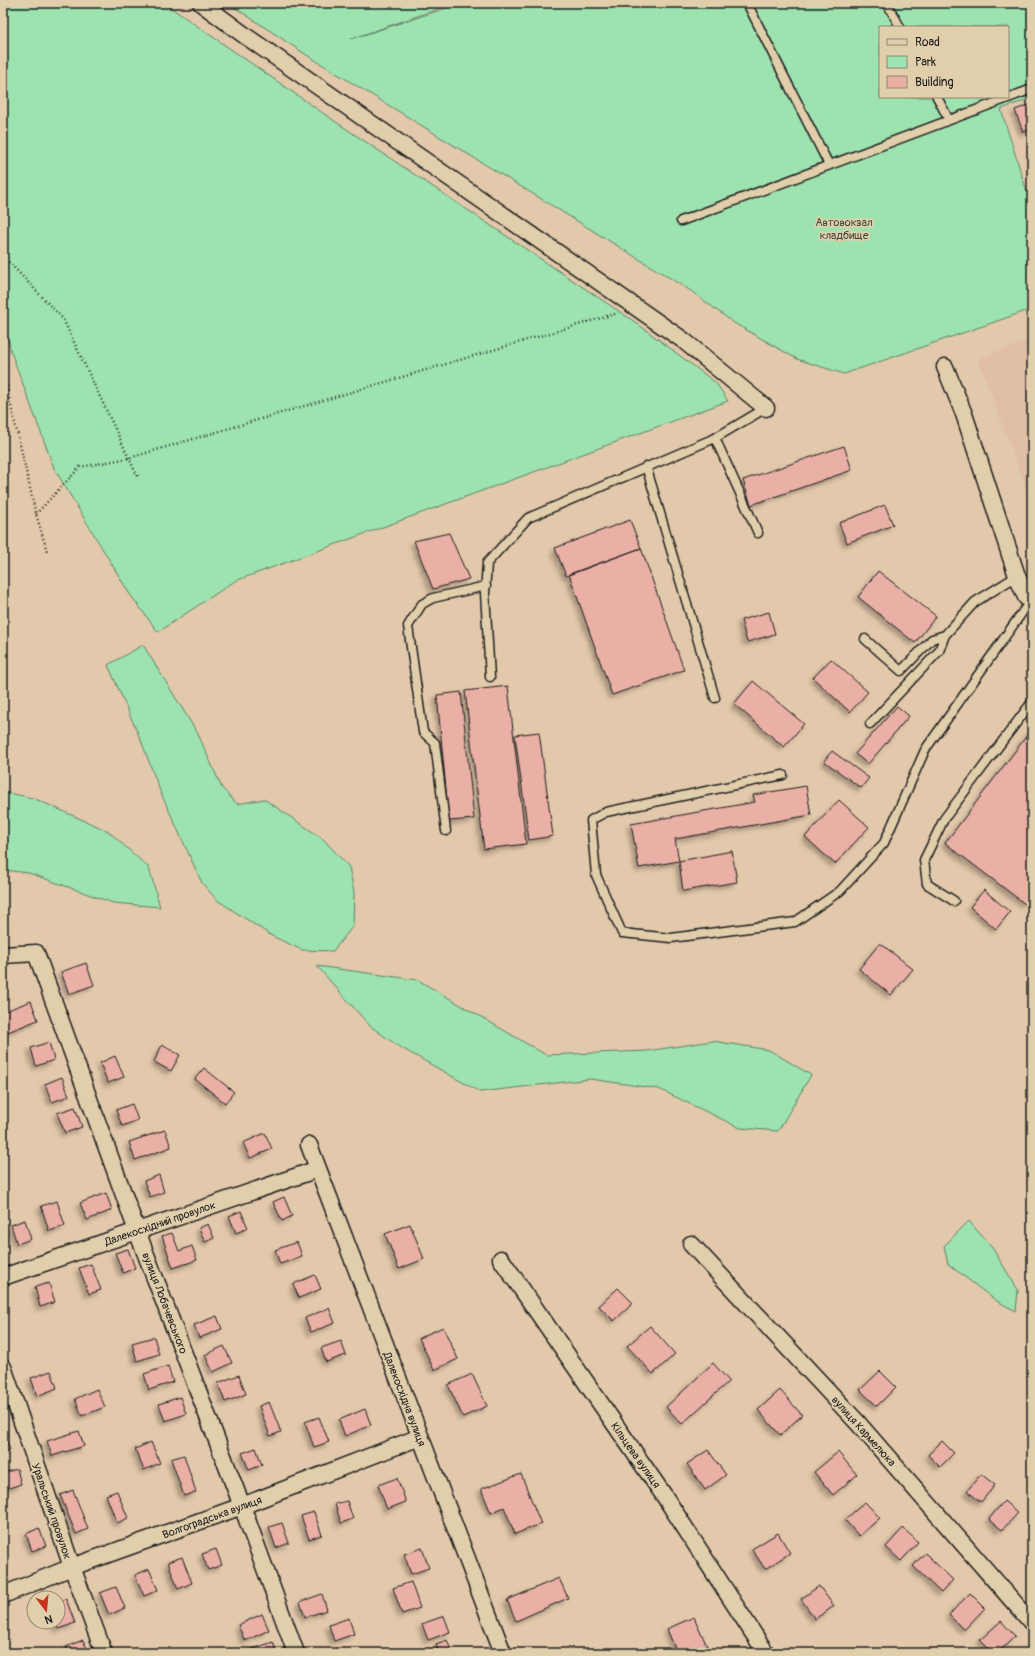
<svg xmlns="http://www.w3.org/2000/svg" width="1035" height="1656" font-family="Pangolin,sans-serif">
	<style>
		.built { fill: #e1bfa7 }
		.green { fill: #9de3b0; stroke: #5c8066; fill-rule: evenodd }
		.building { fill: #eab0a6; stroke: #1c1c1c; filter: url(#shadow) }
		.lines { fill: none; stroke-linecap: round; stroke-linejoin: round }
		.lane-casing { stroke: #1c1c1c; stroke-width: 11 }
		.street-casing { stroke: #1c1c1c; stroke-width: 19 }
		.path { stroke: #1c1c1c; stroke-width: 2.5; stroke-dasharray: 1 3; stroke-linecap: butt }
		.lane { stroke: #e1cfac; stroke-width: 8 }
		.street { stroke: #e1cfac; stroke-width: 16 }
		.labels { text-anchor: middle; stroke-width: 3.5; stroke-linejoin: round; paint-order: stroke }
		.park-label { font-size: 11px; fill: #36443a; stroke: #e1cfac }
		.street-label { font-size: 11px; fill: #1c1c1c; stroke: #e1cfac }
	</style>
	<defs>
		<filter id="shadow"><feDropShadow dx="-3.5" dy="3.5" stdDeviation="2" flood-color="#0004"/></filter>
	</defs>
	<rect width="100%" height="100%" fill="#e3c9ab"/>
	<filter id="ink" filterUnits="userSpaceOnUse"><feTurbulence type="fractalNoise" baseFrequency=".025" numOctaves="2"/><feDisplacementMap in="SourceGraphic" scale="8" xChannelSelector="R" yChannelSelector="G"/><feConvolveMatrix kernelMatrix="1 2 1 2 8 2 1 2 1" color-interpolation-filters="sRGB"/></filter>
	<g filter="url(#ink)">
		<path class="built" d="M1032,329V505L978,359L1026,341Z"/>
		<path class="green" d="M3,3H164L333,120L638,324L716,383L728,401L235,581L158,632L129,593L54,468L11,352L3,314Z
			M228,3H455L351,39L462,3H1032V98L1001,109L1032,208V309L844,374L797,359L734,323L691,291L305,54ZM880,27H1008V97H880Z
			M143,645L198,734L222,788L237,804L264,799L323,839L349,867L354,892L353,926L333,951L302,950L272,936L217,900L202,883L160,791L142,743L108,665Z
			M3,792L33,798L108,831L149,868L160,907L113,903L29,873L3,870Z
			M317,966L418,980L546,1055L647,1051L713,1041L769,1050L811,1075L778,1131L740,1128L659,1089L590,1079L480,1092L398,1046L370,1026Z
			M969,1221L993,1249L1018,1290L1016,1311L995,1300L948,1264L944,1246Z"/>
		<path class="building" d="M1032,104V129L1023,132L1015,110Z
			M844,446L852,470L751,505L743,480Z
			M885,505L893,525L847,543L839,523Z
			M630,520L641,548L566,576L555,548Z
			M449,533L469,579L433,589L414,541Z
			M641,548L684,670L612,695L569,574Z
			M878,571L936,616L915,643L858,597Z
			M769,612L775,634L747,642L741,620Z
			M831,659L868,692L850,712L813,678Z
			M753,681L804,724L784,747L734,704Z
			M508,686L526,844L484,849L465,691Z
			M461,692L474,819L449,821L437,695Z
			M897,706L909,716L868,764L855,754Z
			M1032,729V895L1025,904L945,843Z
			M539,732L553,836L529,840L515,735Z
			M832,751L869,778L861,788L824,761Z
			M806,786L811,815L675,839L679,861L639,868L631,824L755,802L753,795Z
			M839,800L869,827L835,864L805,837Z
			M732,851L737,882L683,891L679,861Z
			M984,890L1010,912L996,929L970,907Z
			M880,943L913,969L891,995L859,969Z
			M86,963L94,985L69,994L61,972Z
			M31,1001L38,1020L5,1033L3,1028V1012Z
			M49,1042L54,1060L36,1066L31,1048Z
			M162,1045L180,1055L171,1071L154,1062Z
			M115,1056L124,1077L108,1083L100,1063Z
			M204,1068L234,1092L225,1103L195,1079Z
			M62,1077L69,1096L52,1102L45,1084Z
			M132,1104L138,1120L122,1126L116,1110Z
			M75,1107L82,1127L65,1133L57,1113Z
			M165,1130L171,1147L135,1160L129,1142Z
			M265,1133L272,1149L250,1158L243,1143Z
			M159,1175L164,1192L150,1197L144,1181Z
			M106,1193L112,1210L87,1220L80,1203Z
			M284,1197L292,1216L282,1221L273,1202Z
			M57,1201L65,1226L49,1231L41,1206Z
			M241,1211L248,1228L236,1233L229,1216Z
			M25,1220L31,1239L17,1244L11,1225Z
			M208,1224L214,1238L205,1242L199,1228Z
			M410,1224L424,1259L399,1269L385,1234Z
			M172,1233L179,1251L192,1246L197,1260L173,1268L162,1236Z
			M297,1242L302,1256L280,1264L275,1250Z
			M128,1249L135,1268L123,1273L115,1253Z
			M91,1264L101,1290L89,1294L79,1268Z
			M315,1275L321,1289L299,1298L293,1284Z
			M49,1283L55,1302L40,1307L35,1287Z
			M618,1288L633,1303L614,1321L599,1306Z
			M329,1308L335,1323L311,1332L305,1318Z
			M217,1316L222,1329L199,1338L194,1325Z
			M650,1326L675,1354L653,1374L627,1346Z
			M443,1327L458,1359L434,1370L419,1338Z
			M154,1337L159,1354L137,1361L132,1343Z
			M341,1341L346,1355L326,1362L321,1348Z
			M224,1346L232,1363L213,1372L205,1355Z
			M713,1363L729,1381L682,1424L666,1407Z
			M168,1366L173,1382L149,1390L144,1374Z
			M51,1371L57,1388L37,1396L31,1378Z
			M880,1371L896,1387L877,1406L860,1390Z
			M472,1374L487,1406L463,1417L448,1385Z
			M239,1375L246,1394L225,1402L218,1383Z
			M97,1389L105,1407L82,1416L75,1399Z
			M780,1390L802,1415L780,1435L758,1410Z
			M180,1397L186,1414L165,1421L159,1404Z
			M269,1402L281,1432L270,1436L259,1406Z
			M365,1409L371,1425L345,1436L339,1420Z
			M319,1417L329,1442L314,1447L305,1422Z
			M3,1431L10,1450L3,1453Z
			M79,1431L84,1446L52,1456L47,1441Z
			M942,1441L954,1453L940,1467L928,1455Z
			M151,1442L160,1463L144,1470L135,1449Z
			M256,1448L262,1465L249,1470L242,1453Z
			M708,1450L726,1475L705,1490L687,1464Z
			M838,1452L857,1475L833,1495L814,1472Z
			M184,1455L196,1492L184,1496L171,1459Z
			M17,1469L21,1484L6,1489L3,1480V1473Z
			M521,1474L541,1524L515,1534L504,1507L491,1513L481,1489Z
			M981,1474L995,1485L981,1502L967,1491Z
			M397,1478L406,1502L387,1509L378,1485Z
			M73,1490L88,1529L76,1534L60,1495Z
			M117,1491L128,1518L117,1523L106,1495Z
			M347,1501L353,1519L341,1523L335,1504Z
			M1004,1501L1018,1513L1002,1530L989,1519Z
			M865,1502L880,1518L859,1536L845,1520Z
			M314,1512L322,1535L309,1539L301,1516Z
			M282,1523L289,1543L276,1548L269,1527Z
			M39,1528L46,1546L32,1551L26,1534Z
			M903,1528L918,1542L901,1561L886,1547Z
			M778,1533L790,1553L765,1569L752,1549Z
			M422,1548L429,1568L411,1574L404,1554Z
			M216,1549L222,1565L208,1570L202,1554Z
			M925,1553L953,1580L941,1593L913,1566Z
			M182,1557L192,1583L178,1589L168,1562Z
			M149,1569L158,1590L144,1596L135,1575Z
			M559,1578L568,1598L516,1621L507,1600Z
			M411,1582L420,1608L402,1614L393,1588Z
			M819,1586L834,1606L815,1619L801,1599Z
			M116,1587L125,1608L109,1615L100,1593Z
			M970,1593L985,1608L964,1630L949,1615Z
			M322,1594L327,1610L305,1617L300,1602Z
			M66,1599L75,1623L58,1629L55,1622H58V1602Z
			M262,1614L269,1630L245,1641L238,1625Z
			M444,1616L450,1632L428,1640L422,1624Z
			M694,1617L707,1646L691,1653H677L667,1629Z
			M349,1618L354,1634L334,1641L329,1625Z
			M1001,1621L1015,1636L998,1653H993L980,1640Z
			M83,1640L89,1653H69L66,1647Z
			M447,1640L452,1653H439L436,1644Z
			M273,1642L277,1653H251L250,1650Z"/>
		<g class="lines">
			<g class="lane-casing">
				<path id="lane" d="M747,3L829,165
					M887,3L900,27
					M937,97L949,120
					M681,221L1032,89
					M715,438L758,533
					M646,466L715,698
					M865,639L901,671L932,639L945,635
					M490,677L485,593L487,563L528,518L715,438L766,408
					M870,724L939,651L945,635L975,602L1017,576
					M783,775L606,812L591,820L596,875L622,933L671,938L795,922L840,891L884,843L925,750L1031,600
					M446,831L435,743L423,732L408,626L422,604L433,598L486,586
					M954,901L927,884L924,860L944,819L1032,702"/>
			</g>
			<g class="street-casing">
				<path id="street" d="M201,3L247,37L683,340L766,408
					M945,367L964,414L1017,576L1026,597L1032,602
					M3,955L36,953L137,1231L242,1506L296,1653
					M309,1145L503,1653
					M691,1244L857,1422L1032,1623
					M501,1259L665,1497L766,1653
					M3,1277L318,1169
					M3,1367L72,1567L104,1653
					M3,1595L72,1567L242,1506L420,1437"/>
			</g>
			<path class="path" d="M3,256L63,319L138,477
				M3,371L36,514L47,551
				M36,514L80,467L129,458L618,313"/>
			<use href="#lane" class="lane"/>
			<use href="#street" class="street"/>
		</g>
	</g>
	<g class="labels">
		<g class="park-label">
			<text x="844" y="226">Автовокзал<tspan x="844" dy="13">кладбище</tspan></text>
		</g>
		<g class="street-label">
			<text transform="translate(160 1223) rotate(-19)" y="4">Далекосхідний провулок</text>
			<text transform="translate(165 1303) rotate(69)" y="4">вулиця Лобачевського</text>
			<text transform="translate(405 1399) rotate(69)" y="4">Далекосхідна вулиця</text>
			<text transform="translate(864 1431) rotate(48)" y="4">вулиця Кармелюка</text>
			<text transform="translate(636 1455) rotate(55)" y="4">Кільцева вулиця</text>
			<text transform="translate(52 1511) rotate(71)" y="4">Уральський провулок</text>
			<text transform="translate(212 1517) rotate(-20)" y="4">Волгоградська вулиця</text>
		</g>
	</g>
	<rect width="1035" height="1656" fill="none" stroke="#e1cfac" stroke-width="16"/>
	<rect x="8" y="8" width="1019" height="1640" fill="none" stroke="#1c1c1c" stroke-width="1.5" filter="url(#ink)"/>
	<rect x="879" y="26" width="130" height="72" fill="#e1cfac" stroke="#928772"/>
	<rect x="887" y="39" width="20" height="6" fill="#e1cfac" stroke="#928772"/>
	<text x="915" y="46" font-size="12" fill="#1c1c1c">Road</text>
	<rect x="887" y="56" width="20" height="12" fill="#9de3b0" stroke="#928772"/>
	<text x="915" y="66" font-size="12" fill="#1c1c1c">Park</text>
	<rect x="887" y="76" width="20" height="12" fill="#eab0a6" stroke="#928772"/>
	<text x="915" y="86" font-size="12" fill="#1c1c1c">Building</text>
	<g transform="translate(46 1610) rotate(164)"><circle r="19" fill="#e1cfac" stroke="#928772"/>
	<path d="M0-3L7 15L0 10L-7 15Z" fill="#c8321e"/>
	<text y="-6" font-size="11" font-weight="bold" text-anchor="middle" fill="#1c1c1c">N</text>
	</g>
</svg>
